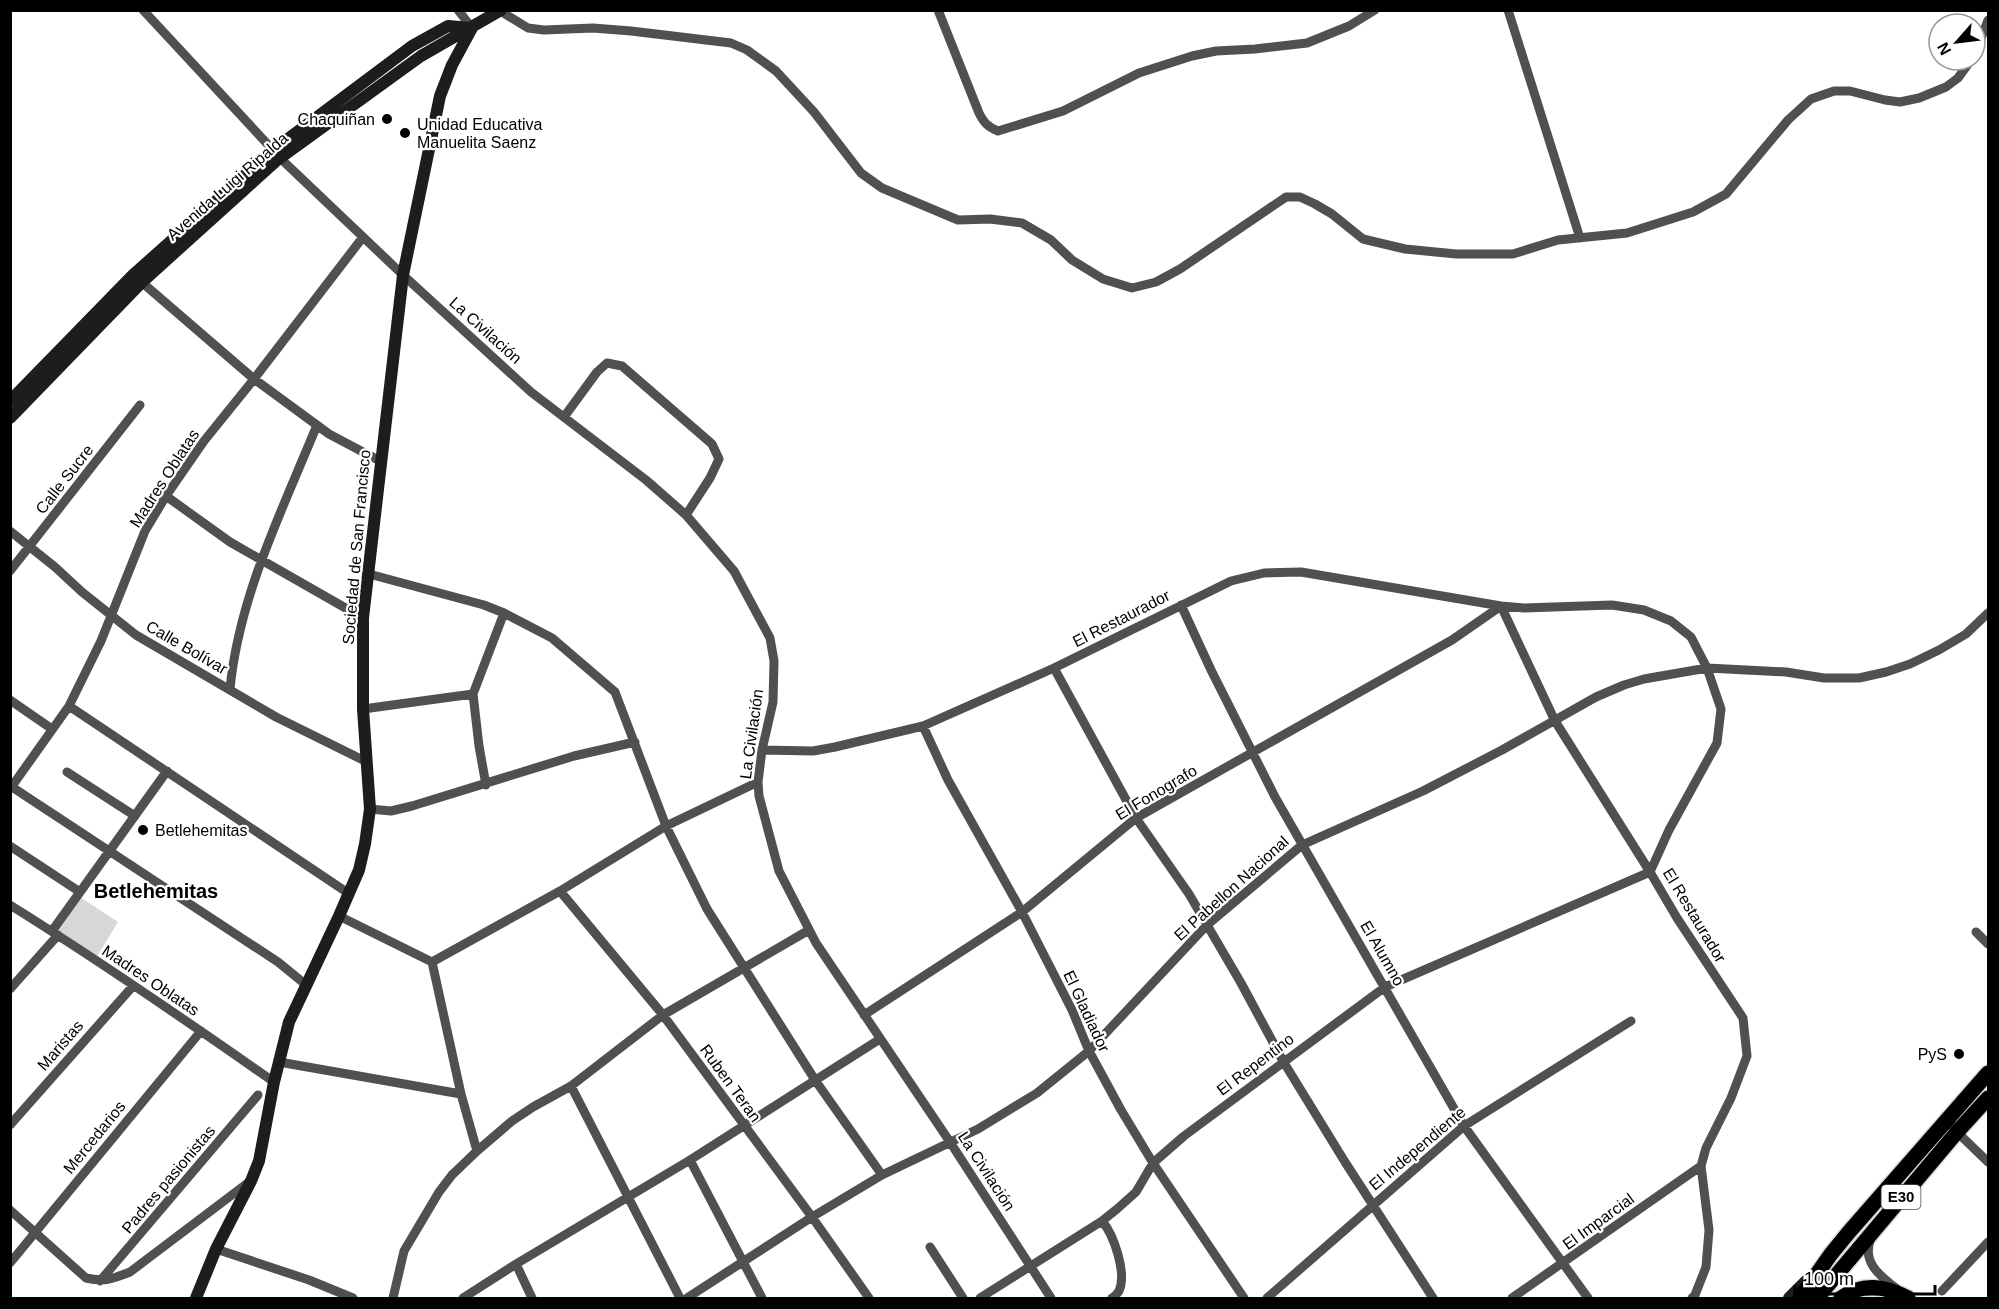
<svg xmlns="http://www.w3.org/2000/svg" width="1999" height="1309" font-family="Arial,sans-serif">
	<style>
		.green { fill: #d7d7d7 }
		.lines { fill: none; stroke-linecap: round; stroke-linejoin: round }
		.primary-casing { stroke: #dbdbdb; stroke-width: 18 }
		.street { stroke: #505050; stroke-width: 9 }
		.secondary { stroke: #1d1d1d; stroke-width: 12 }
		.primary { stroke: #000; stroke-width: 15 }
		.poi-dot { fill: #000; stroke: #fff; stroke-width: 2 }
		.labels { text-anchor: middle; stroke-width: 4.5; stroke-linejoin: round; paint-order: stroke }
		.shield { fill: #fff; stroke: #4c4c4c; stroke-width: 1.5 }
		.shield-label { font-size: 15px; font-weight: bold; fill: #000 }
		.poi-label { font-size: 16px; fill: #000; stroke: #fff; text-anchor: end }
		.street-label { font-size: 16px; fill: #000; stroke: #fff }
		.quarter-label { font-size: 20px; font-weight: bold; fill: #000; stroke: #fff }
	</style>
	<rect width="100%" height="100%" fill="#fff"/>
	<path class="green" d="M77,895L118,922L95,960L52,931Z"/>
	<g class="lines">
		<g class="primary-casing">
			<path id="primary" d="M1800,1298L1831,1254L1849,1232L1988,1073
				M1817,1298L1957,1132L1988,1098
				M1841,1298C1863,1282 1885,1286 1908,1298"/>
		</g>
		<path class="street" d="M143,10L273,150
			M458,10L472,28
			M938,10L979,113C984,123 988,127 998,131L1063,111L1139,73L1192,56L1216,51L1255,49L1307,43L1349,26L1375,10
			M1508,10L1580,238
			M500,11L528,28L544,30L593,28L631,31L731,43L747,50L776,71L814,112L861,173L882,188L958,220L990,219L1022,223L1051,240L1072,260L1103,279L1132,288L1156,282L1180,269L1286,197H1300L1315,204L1332,214L1363,239L1405,249L1456,254H1513L1558,240L1627,233L1693,212L1726,194L1788,120L1811,99L1834,91H1850L1885,100L1900,102L1919,98L1946,87L1958,78L1971,60
			M1975,54L1988,20
			M280,158L403,275L531,392L646,480L686,515L734,571L770,638L774,661L773,702L762,750L758,782L759,796L779,871L816,943L950,1142L1051,1298
			M138,279L254,379L329,434L380,461
			M564,417L597,372L607,363L622,366L712,444L719,459L710,478L686,515
			M166,496L230,542L363,618
			M10,531L55,567L82,592L136,635L276,717L367,762
			M10,571L140,405
			M369,574L484,605L504,613L552,638L615,692L666,826L707,909L815,1080L882,1175
			M1181,605L1211,670L1275,797L1464,1126L1588,1298
			M1054,668L1136,818L1189,894L1241,983L1283,1061L1345,1162L1433,1298
			M230,689C239,596 282,511 317,425
			M10,700L52,729
			M69,706L348,893
			M363,709L473,694
			M923,726L948,780L1022,912L1072,1010L1089,1051L1121,1110L1153,1163L1244,1298
			M762,750L813,751L835,747L923,726L1054,668L1231,581L1264,573L1301,572L1501,606L1555,721L1650,872L1677,918L1743,1018L1747,1056L1731,1098L1706,1148L1701,1166L1709,1230L1706,1267L1695,1295L1692,1298
			M67,772L135,816
			M486,785L479,746L473,694L504,613
			M12,787L278,962L305,984
			M10,789L69,706L101,641L145,531L166,496L204,441L254,379L363,237
			M370,809L391,811L412,806L574,756L635,742
			M10,846L80,892
			M560,891L663,1015L812,1217L869,1298
			M10,905C100,961 187,1021 274,1082
			M339,916L432,962L461,1094L477,1151
			M52,931L167,771
			M1976,932L1988,944
			M432,962L560,891L666,826L758,782
			M10,989L58,935
			M864,1015L1022,912L1136,818L1452,640L1501,606L1524,608L1612,605L1644,610L1671,621L1691,637L1707,668L1721,709L1717,743L1669,830L1650,872
			M279,1062L461,1094
			M571,1086L680,1298
			M1947,1119L1957,1132L1988,1162
			M10,1125L133,986
			M690,1160L762,1298
			M10,1210L86,1278C105,1282 112,1279 130,1272L249,1182
			M1102,1221C1114,1235 1127,1273 1119,1291C1118,1293 1114,1297 1112,1298
			M1871,1238C1861,1262 1880,1276 1897,1289
			M930,1247L963,1298
			M216,1249L309,1280L353,1298
			M10,1263L201,1031
			M516,1264L532,1298
			M100,1281L258,1095
			M1942,1291L1988,1242
			M393,1298L404,1251L439,1192L452,1175L477,1151L512,1121L533,1107L571,1086L663,1015L809,930
			M463,1298L516,1264L690,1160L880,1039
			M687,1298L812,1217L882,1175L978,1129L1037,1093L1089,1051L1207,925L1302,845L1423,791L1502,750L1596,697L1624,685L1644,679L1707,668L1786,672L1824,678H1859L1886,672L1910,664L1939,650L1966,634L1988,613
			M980,1298L1102,1221L1117,1209L1136,1192L1153,1163L1184,1136L1385,987L1650,872
			M1267,1298L1464,1126L1631,1021
			M1512,1298L1701,1166"/>
		<path class="secondary" d="M10,401L133,275L273,150L412,46L448,26L471,28
			M10,418L141,283L276,161L421,56L501,10
			M196,1298L216,1249L251,1181L259,1161L274,1082L289,1022L339,916L359,870L365,844L370,809L363,709V618L403,275L440,96L452,65L472,28
			M1789,1298L1806,1281"/>
		<use href="#primary" class="primary"/>
	</g>
	<g class="poi-dot">
		<circle cx="387" cy="119" r="6"/>
		<circle cx="405" cy="133" r="6"/>
		<circle cx="143" cy="830" r="6"/>
		<circle cx="1959" cy="1054" r="6"/>
	</g>
	<g class="labels">
		<rect class="shield" x="1881.5" y="1185" width="39" height="24" rx="4.5"/>
		<g class="shield-label">
			<text x="1901" y="1202">E30</text>
		</g>
		<g class="poi-label">
			<text x="375" y="125">Chaquiñan</text>
			<text x="417" y="130" text-anchor="start">Unidad Educativa<tspan x="417" dy="18">Manuelita Saenz</tspan></text>
			<text x="155" y="836" text-anchor="start">Betlehemitas</text>
			<text x="1947" y="1060">PyS</text>
		</g>
		<g class="street-label">
			<text transform="translate(227 186) rotate(-41)" y="6">Avenida Luigi Ripalda</text>
			<text transform="translate(486 330) rotate(42)" y="6">La Civilación</text>
			<text transform="translate(164 478) rotate(-57)" y="6">Madres Oblatas</text>
			<text transform="translate(64 479) rotate(-52)" y="6">Calle Sucre</text>
			<text transform="translate(356 547) rotate(-85)" y="6">Sociedad de San Francisco</text>
			<text transform="translate(1121 618) rotate(-27)" y="6">El Restaurador</text>
			<text transform="translate(187 647) rotate(30)" y="6">Calle Bolívar</text>
			<text transform="translate(751 734) rotate(-82)" y="6">La Civilación</text>
			<text transform="translate(1156 792) rotate(-31)" y="6">El Fonografo</text>
			<text transform="translate(1231 888) rotate(-42)" y="6">El Pabellon Nacional</text>
			<text transform="translate(1695 915) rotate(59)" y="6">El Restaurador</text>
			<text transform="translate(1383 953) rotate(60)" y="6">El Alumno</text>
			<text transform="translate(151 980) rotate(34)" y="6">Madres Oblatas</text>
			<text transform="translate(1087 1011) rotate(65)" y="6">El Gladiador</text>
			<text transform="translate(60 1045) rotate(-49)" y="6">Maristas</text>
			<text transform="translate(1255 1064) rotate(-37)" y="6">El Repentino</text>
			<text transform="translate(731 1083) rotate(54)" y="6">Ruben Teran</text>
			<text transform="translate(94 1137) rotate(-51)" y="6">Mercedarios</text>
			<text transform="translate(1417 1148) rotate(-40)" y="6">El Independiente</text>
			<text transform="translate(987 1171) rotate(57)" y="6">La Civilación</text>
			<text transform="translate(168 1179) rotate(-50)" y="6">Padres pasionistas</text>
			<text transform="translate(1598 1221) rotate(-36)" y="6">El Imparcial</text>
		</g>
		<g class="quarter-label">
			<text x="156" y="898">Betlehemitas</text>
		</g>
	</g>
	<rect width="1999" height="1309" fill="none" stroke="#000000" stroke-width="24"/>
	<g transform="translate(1957 42) rotate(242)"><circle r="28" fill="#ffffff" stroke="#999999" stroke-width="1.5"/>
	<path d="M0-4.5L10 22L0 15L-10 22Z" fill="#000000"/>
	<text y="-9" font-size="16" font-weight="bold" text-anchor="middle" fill="#000000">N</text>
	</g>
	<path d="M1795 1285v9h140v-9" fill="none" stroke="#000000" stroke-width="3"/>
	<text x="1804" y="1285" font-size="18" fill="#000000" stroke="#ffffff" stroke-width="4.5" paint-order="stroke">100 m</text>
</svg>
